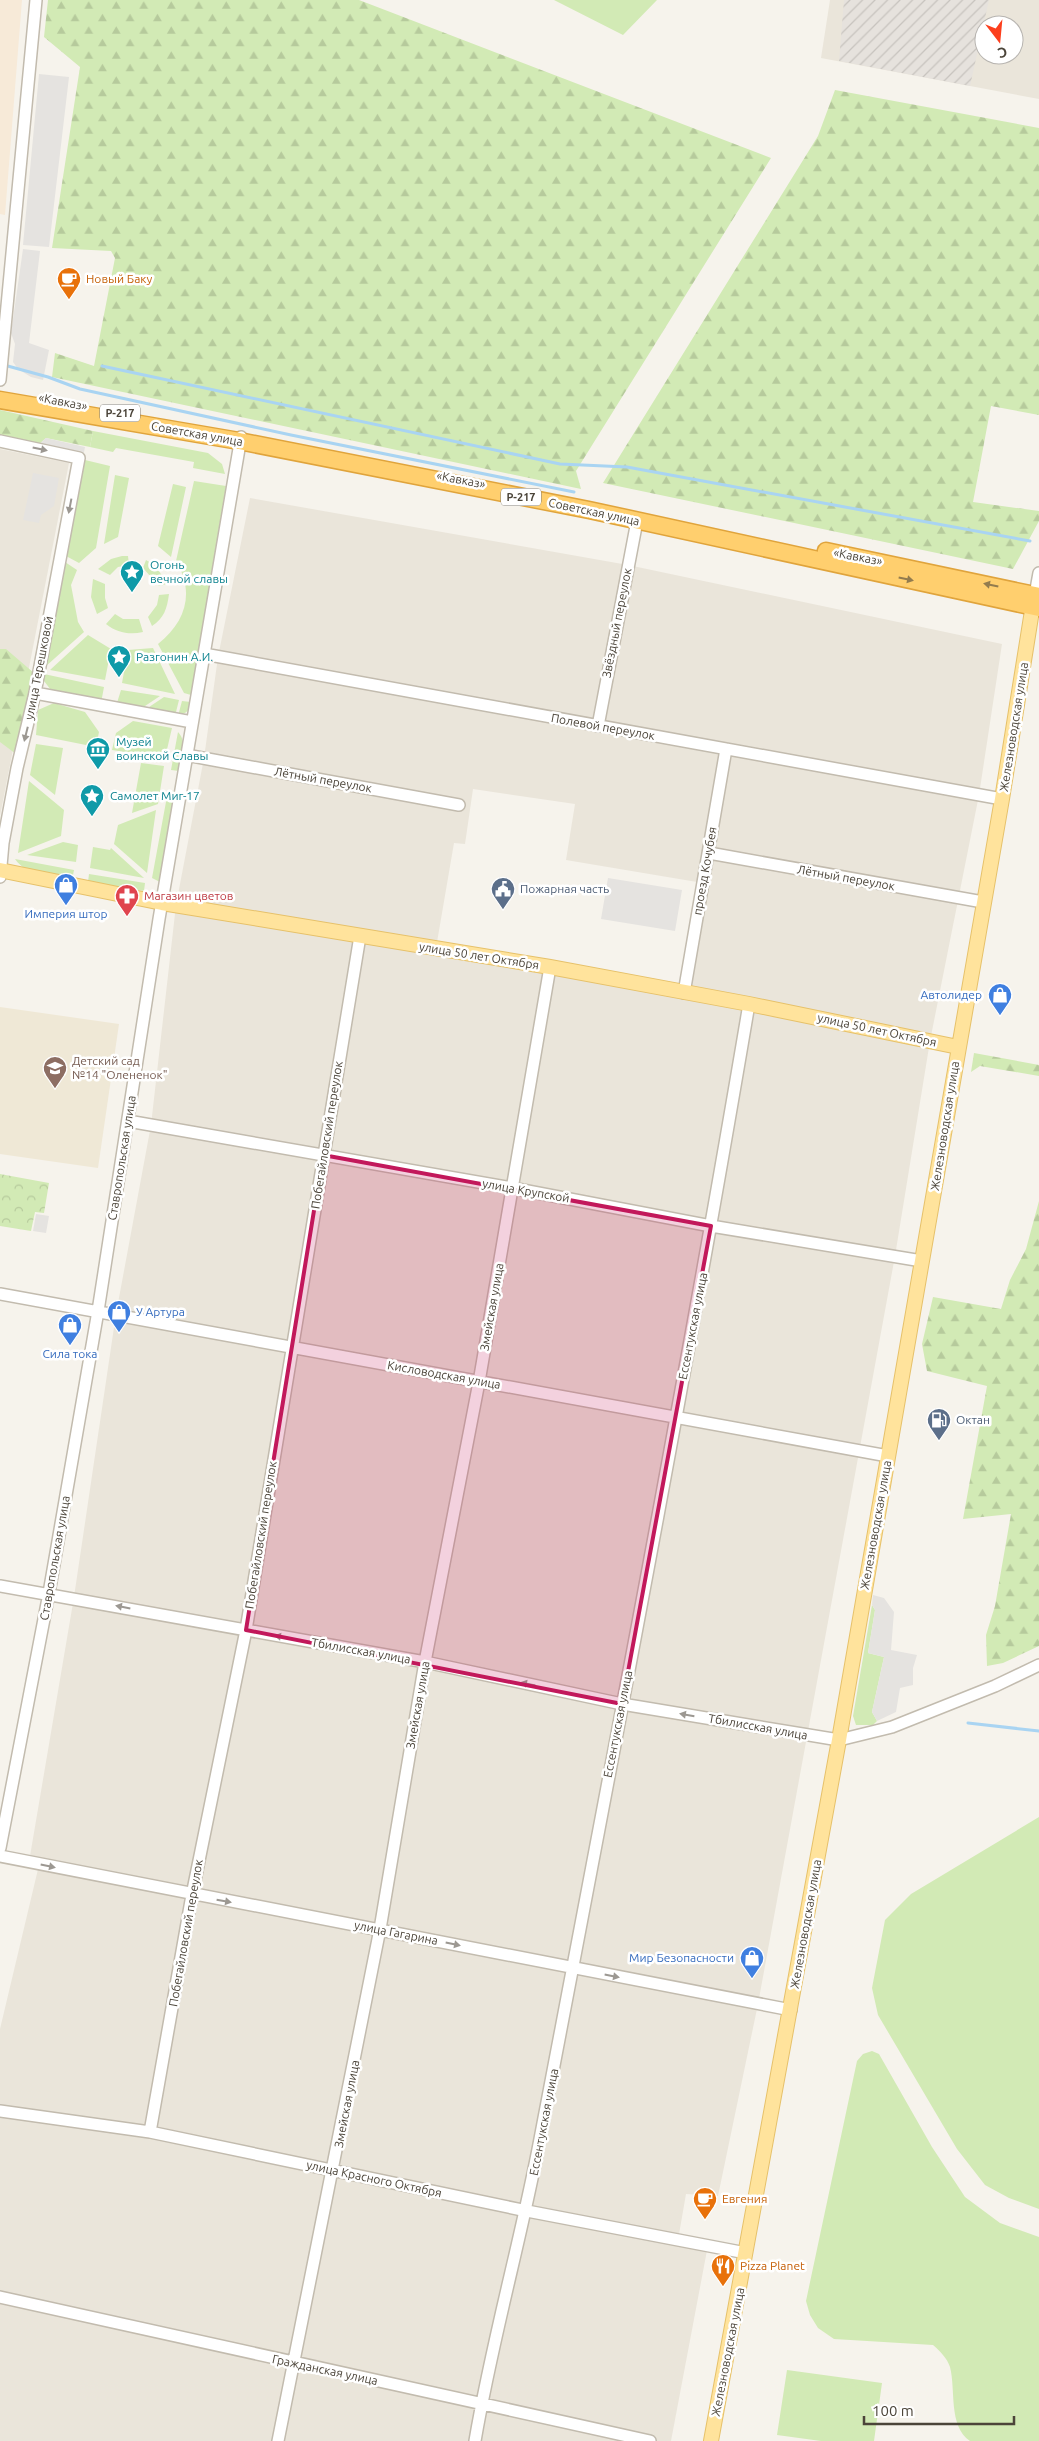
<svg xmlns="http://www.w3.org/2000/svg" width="1039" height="2441" font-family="Ubuntu,sans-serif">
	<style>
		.residential { fill: #eae5da; fill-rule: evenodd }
		.commercial { fill: #f7ead8 }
		.industrial { fill: url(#industrial-furrows) }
		.education { fill: #efe8d6 }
		.green { fill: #d2eab5 }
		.forest { fill: url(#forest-firs) }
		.park { fill: url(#park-crowns) }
		.parking { fill: #e5e3e0 }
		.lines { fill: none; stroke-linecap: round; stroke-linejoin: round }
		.stream { stroke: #a9d4f2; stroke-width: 3 }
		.minor-casing { stroke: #c2bbae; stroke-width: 14 }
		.major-casing { stroke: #e6c16a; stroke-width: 16 }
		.highway-casing { stroke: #e0a43c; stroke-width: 19 }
		.minor { stroke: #fff; stroke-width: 11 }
		.major { stroke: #ffe39c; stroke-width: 14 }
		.highway { stroke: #ffcf6e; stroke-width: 16 }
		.oneway { fill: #9c9892 }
		.oneway2 { fill: #937c4e }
		.marked { fill: #c2185b; fill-opacity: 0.2; stroke: #c2185b; stroke-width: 4; stroke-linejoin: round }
		.labels { text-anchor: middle; stroke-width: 5; stroke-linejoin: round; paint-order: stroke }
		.shield { fill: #fff; stroke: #817c74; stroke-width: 1 }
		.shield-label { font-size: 11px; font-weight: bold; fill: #4b4439 }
		.food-label { font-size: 12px; fill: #c56008; stroke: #fff; text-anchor: start }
		.street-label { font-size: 12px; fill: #4b4439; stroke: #fff }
		.culture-label { font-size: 12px; fill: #0d838f; stroke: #fff; text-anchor: start }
		.service-label { font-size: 12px; fill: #4e5e75; stroke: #fff; text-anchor: start }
		.health-label { font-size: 12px; fill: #be3a42; stroke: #fff; text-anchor: start }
		.shop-label { font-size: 12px; fill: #366cbe; stroke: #fff }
		.education-label { font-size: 12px; fill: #785e54; stroke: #fff; text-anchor: start }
	</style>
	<defs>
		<pattern id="industrial-furrows" width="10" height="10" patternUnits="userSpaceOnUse" patternTransform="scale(1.25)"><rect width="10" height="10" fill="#e6e2dd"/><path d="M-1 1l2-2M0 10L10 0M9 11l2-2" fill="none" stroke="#c7c3be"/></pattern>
		<pattern id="forest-firs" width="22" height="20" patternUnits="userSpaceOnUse" patternTransform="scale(1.25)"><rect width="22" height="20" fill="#d2eab5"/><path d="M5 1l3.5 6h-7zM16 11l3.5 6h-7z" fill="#b6ca9c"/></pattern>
		<pattern id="park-crowns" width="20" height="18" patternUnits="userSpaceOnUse" patternTransform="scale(1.25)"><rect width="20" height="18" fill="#d2eab5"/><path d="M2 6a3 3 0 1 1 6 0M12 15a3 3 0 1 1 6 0" fill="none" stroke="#b6ca9c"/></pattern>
	</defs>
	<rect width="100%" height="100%" fill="#f6f3ec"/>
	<path class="residential" d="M830,0H1039V99L821,58ZM984,25H1014V55H984Z
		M0,449L69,463L0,816Z
		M250,498L628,565L1002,644L979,795L930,1041L895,1256L758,2004L718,2196L686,2194L678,2240L708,2245L671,2441H0V2029L39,1865L29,1862L74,1597L116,1314L151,1125L176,905L204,758L218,657ZM473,789L575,804L566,860L703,883L684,993L436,948L454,843L465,844Z"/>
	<path class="commercial" d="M0,0H22L5,215L0,214Z"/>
	<path class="industrial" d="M844,0H989L970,86L839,61Z"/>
	<path class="education" d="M0,1007L119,1024L98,1168L0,1154Z"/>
	<path class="green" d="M554,0H657L623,35Z
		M93,431L208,453L222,464L225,474L193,468L194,462L116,448L113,452L90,447Z
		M85,460L110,466L96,548L79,563L66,556Z
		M115,475L129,478L118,537L104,544Z
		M194,481L226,486L191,695L184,693L158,644C186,622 195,592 176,561Z
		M173,484L186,487L171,557L158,546Z
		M122,556H128L129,565L118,567L110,575L98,569L111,559Z
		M146,560L156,566L167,584L159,586L143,568Z
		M65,562L77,570L71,585L78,622L84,632L45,667Z
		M93,579L105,584V598L108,608L97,614L91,597Z
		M169,594C167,609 164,618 152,626L148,617L157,605L159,595Z
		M115,614L123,619H139L143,632C130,635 117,633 106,624Z
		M88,635L111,649L105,680L50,670Z
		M153,648L175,694L122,683L128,650Z
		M44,674L104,687L101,703L54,694L44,681Z
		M121,690L160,696L139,710L116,706Z
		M164,697L179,700L175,716L143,711Z
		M182,701L191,702C190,711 186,713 178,716Z
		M54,703L85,712L99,732L96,747L36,735L38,710Z
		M133,721L172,728L165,758L112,750L116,733Z
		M178,732C188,743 182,757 179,771L171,770Z
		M36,744L63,748L55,795L30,775Z
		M141,763L164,766L158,804L132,813Z
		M29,781L64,810L61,836L18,853Z
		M168,791L175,792L160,882L152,878Z
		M156,810L147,873L114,844L118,825Z
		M63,842L78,845L76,862L27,855Z
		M93,847L110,850L111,848L144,878L90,868Z
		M15,859L74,870L72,880C53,876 26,876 15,859Z
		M89,874L145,883L144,891L88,882Z
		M872,1605L875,1610L868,1653L884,1657L872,1712L877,1721L873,1725H856L853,1716Z
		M1039,1817V2209L1009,2198L985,2185L957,2149L878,2015L872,1988L885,1920L911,1894Z
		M872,2051L879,2054L932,2147L965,2197L1000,2223L1039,2237V2441H970C948,2426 956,2390 950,2367C947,2358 940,2351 933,2345L834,2339L818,2328L810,2315L806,2301L857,2061L863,2054Z
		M787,2370L882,2383L874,2441H821L777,2435Z"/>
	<path class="forest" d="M48,0H359L771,158L576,471L581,489L52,377L55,353L94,366L115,258L111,251L52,248L80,67L44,37Z
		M835,90L1039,128V415L991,406L973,502L1039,511V521L1013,569L603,483L818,136Z
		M0,410L93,431L90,447L46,438L37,446L0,438Z
		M0,649H6L34,673L16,754L0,742Z
		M974,1053L1039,1065V1076L980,1066L971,1072Z
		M1039,1201V1646L1003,1663L987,1666L986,1635L995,1606L1011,1514L963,1519L987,1386L927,1371L922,1344L933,1297L1001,1309L1010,1280L1026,1249Z"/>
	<path class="park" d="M0,1174L49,1183L44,1213L35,1212L31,1231L0,1226Z"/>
	<path class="parking" d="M39,74L69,77L49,247L23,245Z
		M23,249L40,251L29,343L49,350L43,380L31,377L18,369L13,362L15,344L11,333Z
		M46,438L85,447L83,457L37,446Z
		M33,473L59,478L54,506L41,515L39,523L23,520Z
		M608,878L682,890L675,931L601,919Z
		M36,1214L49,1216L46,1233L33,1231Z
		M873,1595L884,1598L894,1612L891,1650L917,1655L913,1668V1685L900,1688L896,1712L877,1721L872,1712L884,1657L868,1653L875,1610L872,1605Z"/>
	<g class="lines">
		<path class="stream" d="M4,365L48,377L80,389L291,435L574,492
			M102,366L560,464L627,467L1030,541
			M968,1723L1039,1731"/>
		<g class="minor-casing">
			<path id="minor" d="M0,380L36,0
				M0,441L79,458L35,693L17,768L3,843L0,877
				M1035,595L1039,573
				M204,654L1002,799
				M35,693L192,722
				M598,726L637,521
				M186,755L459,805
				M709,853L983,902
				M684,993L726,749
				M128,1121L512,1188L711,1226L922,1261
				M0,1294L888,1456
				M0,1586L425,1662L622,1704L839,1740L892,1727L995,1686L1039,1665
				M0,1848L49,1593L98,1311L159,919L241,437
				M0,1856L791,2010
				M0,2111L150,2132L527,2211L746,2253
				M150,2132L192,1895L246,1630L360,936
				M0,2297L650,2441
				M278,2441L380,1929L425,1662L479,1382L550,967
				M475,2441C492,2340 521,2240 540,2139C612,1761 685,1383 749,1004"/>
		</g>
		<g class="major-casing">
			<path id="major" d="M0,870L162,903L550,967L749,1004L958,1047
				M711,2441L839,1740L1002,799L1034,598"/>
		</g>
		<g class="highway-casing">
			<path id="highway" d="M0,400L239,441L589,510L1039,608
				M826,551L1039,596"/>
		</g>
		<use href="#minor" class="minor"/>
		<use href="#major" class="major"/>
		<use href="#highway" class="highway"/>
	</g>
	<defs><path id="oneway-solid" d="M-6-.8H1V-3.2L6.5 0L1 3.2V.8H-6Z" transform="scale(1.25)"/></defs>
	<g class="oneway">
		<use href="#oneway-solid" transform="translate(40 449) rotate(12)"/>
		<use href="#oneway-solid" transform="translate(70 506) rotate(101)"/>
		<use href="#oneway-solid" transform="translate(26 734) rotate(104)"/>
		<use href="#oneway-solid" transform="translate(123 1607) rotate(-169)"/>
		<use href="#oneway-solid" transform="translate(282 1637) rotate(-170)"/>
		<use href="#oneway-solid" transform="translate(528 1684) rotate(-168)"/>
		<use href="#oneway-solid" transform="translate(687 1715) rotate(-170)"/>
		<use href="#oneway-solid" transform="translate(48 1866) rotate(12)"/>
		<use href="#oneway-solid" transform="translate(224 1901) rotate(10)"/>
		<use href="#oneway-solid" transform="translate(453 1944) rotate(12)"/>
		<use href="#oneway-solid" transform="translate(612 1976) rotate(11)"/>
	</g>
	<g class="oneway2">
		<use href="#oneway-solid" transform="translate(906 579) rotate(12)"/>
		<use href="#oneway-solid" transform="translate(991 585) rotate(-168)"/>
	</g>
	<path class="marked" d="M323,1155L711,1226L622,1704L246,1630Z"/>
	<defs>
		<g id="cafe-pin" transform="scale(1.25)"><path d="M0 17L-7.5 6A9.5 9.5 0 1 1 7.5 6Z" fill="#e8710a" stroke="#fff"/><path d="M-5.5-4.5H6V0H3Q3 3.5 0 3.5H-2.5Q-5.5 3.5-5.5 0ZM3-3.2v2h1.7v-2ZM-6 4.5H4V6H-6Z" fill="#fff"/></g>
		<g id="sight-pin" transform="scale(1.25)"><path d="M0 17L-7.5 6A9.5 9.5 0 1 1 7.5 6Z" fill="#0f9aa8" stroke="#fff"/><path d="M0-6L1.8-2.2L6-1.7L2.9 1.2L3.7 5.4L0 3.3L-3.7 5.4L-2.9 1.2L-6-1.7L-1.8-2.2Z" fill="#fff"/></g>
		<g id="museum-pin" transform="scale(1.25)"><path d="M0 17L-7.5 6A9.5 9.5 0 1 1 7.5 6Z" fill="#0f9aa8" stroke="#fff"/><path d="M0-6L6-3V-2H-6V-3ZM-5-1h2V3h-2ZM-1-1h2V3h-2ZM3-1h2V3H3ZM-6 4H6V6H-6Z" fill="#fff"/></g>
		<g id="shop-pin" transform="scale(1.25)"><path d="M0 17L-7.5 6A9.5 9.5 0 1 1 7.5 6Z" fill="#3f7fe0" stroke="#fff"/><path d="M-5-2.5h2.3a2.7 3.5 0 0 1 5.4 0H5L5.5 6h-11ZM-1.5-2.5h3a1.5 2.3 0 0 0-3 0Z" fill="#fff"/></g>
		<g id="civic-pin" transform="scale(1.25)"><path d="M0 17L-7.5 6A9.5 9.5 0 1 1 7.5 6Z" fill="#5c6f8a" stroke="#fff"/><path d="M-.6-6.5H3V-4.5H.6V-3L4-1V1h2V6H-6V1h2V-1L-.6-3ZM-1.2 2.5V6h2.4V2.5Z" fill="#fff"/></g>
		<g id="pharmacy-pin" transform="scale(1.25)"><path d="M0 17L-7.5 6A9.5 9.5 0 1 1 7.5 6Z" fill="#e0444e" stroke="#fff"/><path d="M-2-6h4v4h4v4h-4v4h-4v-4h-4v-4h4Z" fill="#fff"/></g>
		<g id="school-pin" transform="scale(1.25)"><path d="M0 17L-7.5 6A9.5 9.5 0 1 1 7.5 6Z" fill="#8d6e63" stroke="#fff"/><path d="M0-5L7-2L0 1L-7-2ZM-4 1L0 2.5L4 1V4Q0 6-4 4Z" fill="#fff"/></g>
		<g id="fuel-pin" transform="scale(1.25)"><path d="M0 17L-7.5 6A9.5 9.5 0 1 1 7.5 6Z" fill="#5c6f8a" stroke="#fff"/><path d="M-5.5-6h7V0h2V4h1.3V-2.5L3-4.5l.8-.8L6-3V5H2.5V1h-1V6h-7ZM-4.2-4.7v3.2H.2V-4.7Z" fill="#fff"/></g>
		<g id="restaurant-pin" transform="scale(1.25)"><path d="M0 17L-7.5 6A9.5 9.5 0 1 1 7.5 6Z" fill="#e8710a" stroke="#fff"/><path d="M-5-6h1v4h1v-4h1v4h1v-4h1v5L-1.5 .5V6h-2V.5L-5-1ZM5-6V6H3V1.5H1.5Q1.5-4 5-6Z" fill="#fff"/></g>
	</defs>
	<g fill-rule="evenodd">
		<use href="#cafe-pin" x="69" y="279"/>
		<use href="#sight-pin" x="132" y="572"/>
		<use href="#sight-pin" x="119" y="657"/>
		<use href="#museum-pin" x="98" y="749"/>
		<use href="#sight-pin" x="92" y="796"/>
		<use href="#shop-pin" x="66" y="885"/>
		<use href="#civic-pin" x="503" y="889"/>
		<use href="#pharmacy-pin" x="127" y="896"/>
		<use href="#shop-pin" x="1000" y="995"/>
		<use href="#school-pin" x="55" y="1068"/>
		<use href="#shop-pin" x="119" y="1312"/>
		<use href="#shop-pin" x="70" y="1325"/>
		<use href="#fuel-pin" x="939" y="1420"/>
		<use href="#shop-pin" x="752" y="1958"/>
		<use href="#cafe-pin" x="705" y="2199"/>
		<use href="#restaurant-pin" x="723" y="2266"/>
	</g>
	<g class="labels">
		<g class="shield">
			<rect x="100" y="404.5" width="40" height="17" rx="4"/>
			<rect x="501" y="488.5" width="40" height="17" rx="4"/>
		</g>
		<g class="shield-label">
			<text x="120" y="417">Р-217</text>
			<text x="521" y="501">Р-217</text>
		</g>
		<g class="food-label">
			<text x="86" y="283">Новый Баку</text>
			<text x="722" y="2203">Евгения</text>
			<text x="740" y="2270">Pizza Planet</text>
		</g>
		<g class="street-label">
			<text transform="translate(63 402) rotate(11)" y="4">«Кавказ»</text>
			<text transform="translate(197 434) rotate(10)" y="4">Советская улица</text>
			<text transform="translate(461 480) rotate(11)" y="4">«Кавказ»</text>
			<text transform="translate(594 512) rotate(12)" y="4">Советская улица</text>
			<text transform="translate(858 557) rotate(11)" y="4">«Кавказ»</text>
			<text transform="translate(617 623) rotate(-79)" y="4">Звёздный переулок</text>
			<text transform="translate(39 668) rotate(-79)" y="4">улица Терешковой</text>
			<text transform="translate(603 727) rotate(10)" y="4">Полевой переулок</text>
			<text transform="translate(1014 727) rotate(-81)" y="4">Железноводская улица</text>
			<text transform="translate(323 780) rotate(10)" y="4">Лётный переулок</text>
			<text transform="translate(705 871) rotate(-80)" y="4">проезд Кочубея</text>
			<text transform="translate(846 878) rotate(10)" y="4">Лётный переулок</text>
			<text transform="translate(479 956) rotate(9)" y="4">улица 50 лет Октября</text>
			<text transform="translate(877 1030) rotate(12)" y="4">улица 50 лет Октября</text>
			<text transform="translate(945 1126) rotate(-81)" y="4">Железноводская улица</text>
			<text transform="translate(327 1135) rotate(-81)" y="4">Побегайловский переулок</text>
			<text transform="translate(122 1158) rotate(-81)" y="4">Ставропольская улица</text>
			<text transform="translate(526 1191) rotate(10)" y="4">улица Крупской</text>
			<text transform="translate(492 1307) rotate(-80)" y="4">Змейская улица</text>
			<text transform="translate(693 1326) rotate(-79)" y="4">Ессентукская улица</text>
			<text transform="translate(444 1375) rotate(10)" y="4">Кисловодская улица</text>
			<text transform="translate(876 1525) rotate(-80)" y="4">Железноводская улица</text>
			<text transform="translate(261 1535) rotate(-81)" y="4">Побегайловский переулок</text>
			<text transform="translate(55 1558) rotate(-80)" y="4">Ставропольская улица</text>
			<text transform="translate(361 1651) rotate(10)" y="4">Тбилисская улица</text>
			<text transform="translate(418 1705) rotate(-80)" y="4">Змейская улица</text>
			<text transform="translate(618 1724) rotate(-79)" y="4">Ессентукская улица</text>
			<text transform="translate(758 1727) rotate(10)" y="4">Тбилисская улица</text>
			<text transform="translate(806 1924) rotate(-80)" y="4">Железноводская улица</text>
			<text transform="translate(186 1933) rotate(-80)" y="4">Побегайловский переулок</text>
			<text transform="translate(396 1933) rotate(11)" y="4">улица Гагарина</text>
			<text transform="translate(347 2104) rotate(-79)" y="4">Змейская улица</text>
			<text transform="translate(544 2122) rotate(-79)" y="4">Ессентукская улица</text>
			<text transform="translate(374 2179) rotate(12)" y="4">улица Красного Октября</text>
			<text transform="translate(728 2352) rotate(-79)" y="4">Железноводская улица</text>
			<text transform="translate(325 2370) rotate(12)" y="4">Гражданская улица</text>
		</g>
		<g class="culture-label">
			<text x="150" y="569">Огонь<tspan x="150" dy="14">вечной славы</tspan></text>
			<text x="136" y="661">Разгонин А.И.</text>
			<text x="116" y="746">Музей<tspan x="116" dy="14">воинской Славы</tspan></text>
			<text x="110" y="800">Самолет Миг-17</text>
		</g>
		<g class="service-label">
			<text x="520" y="893">Пожарная часть</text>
			<text x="956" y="1424">Октан</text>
		</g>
		<g class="health-label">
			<text x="144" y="900">Магазин цветов</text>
		</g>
		<g class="shop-label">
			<text x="66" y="918">Империя штор</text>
			<text x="982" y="999" text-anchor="end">Автолидер</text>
			<text x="136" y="1316" text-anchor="start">У Артура</text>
			<text x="70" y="1358">Сила тока</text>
			<text x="734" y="1962" text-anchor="end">Мир Безопасности</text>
		</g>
		<g class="education-label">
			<text x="72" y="1065">Детский сад<tspan x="72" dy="14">№14 "Олененок"</tspan></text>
		</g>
	</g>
	<g transform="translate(999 40) rotate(164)"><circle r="24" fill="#ffffff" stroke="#b7b4b0"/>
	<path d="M0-4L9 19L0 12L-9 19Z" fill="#fc3f1d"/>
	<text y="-8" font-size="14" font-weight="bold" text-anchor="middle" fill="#4b4439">С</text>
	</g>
	<path d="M864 2416v8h150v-8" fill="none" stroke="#4b4439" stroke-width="2.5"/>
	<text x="872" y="2416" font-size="15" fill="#4b4439" stroke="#ffffff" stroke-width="4" paint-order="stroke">100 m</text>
</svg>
